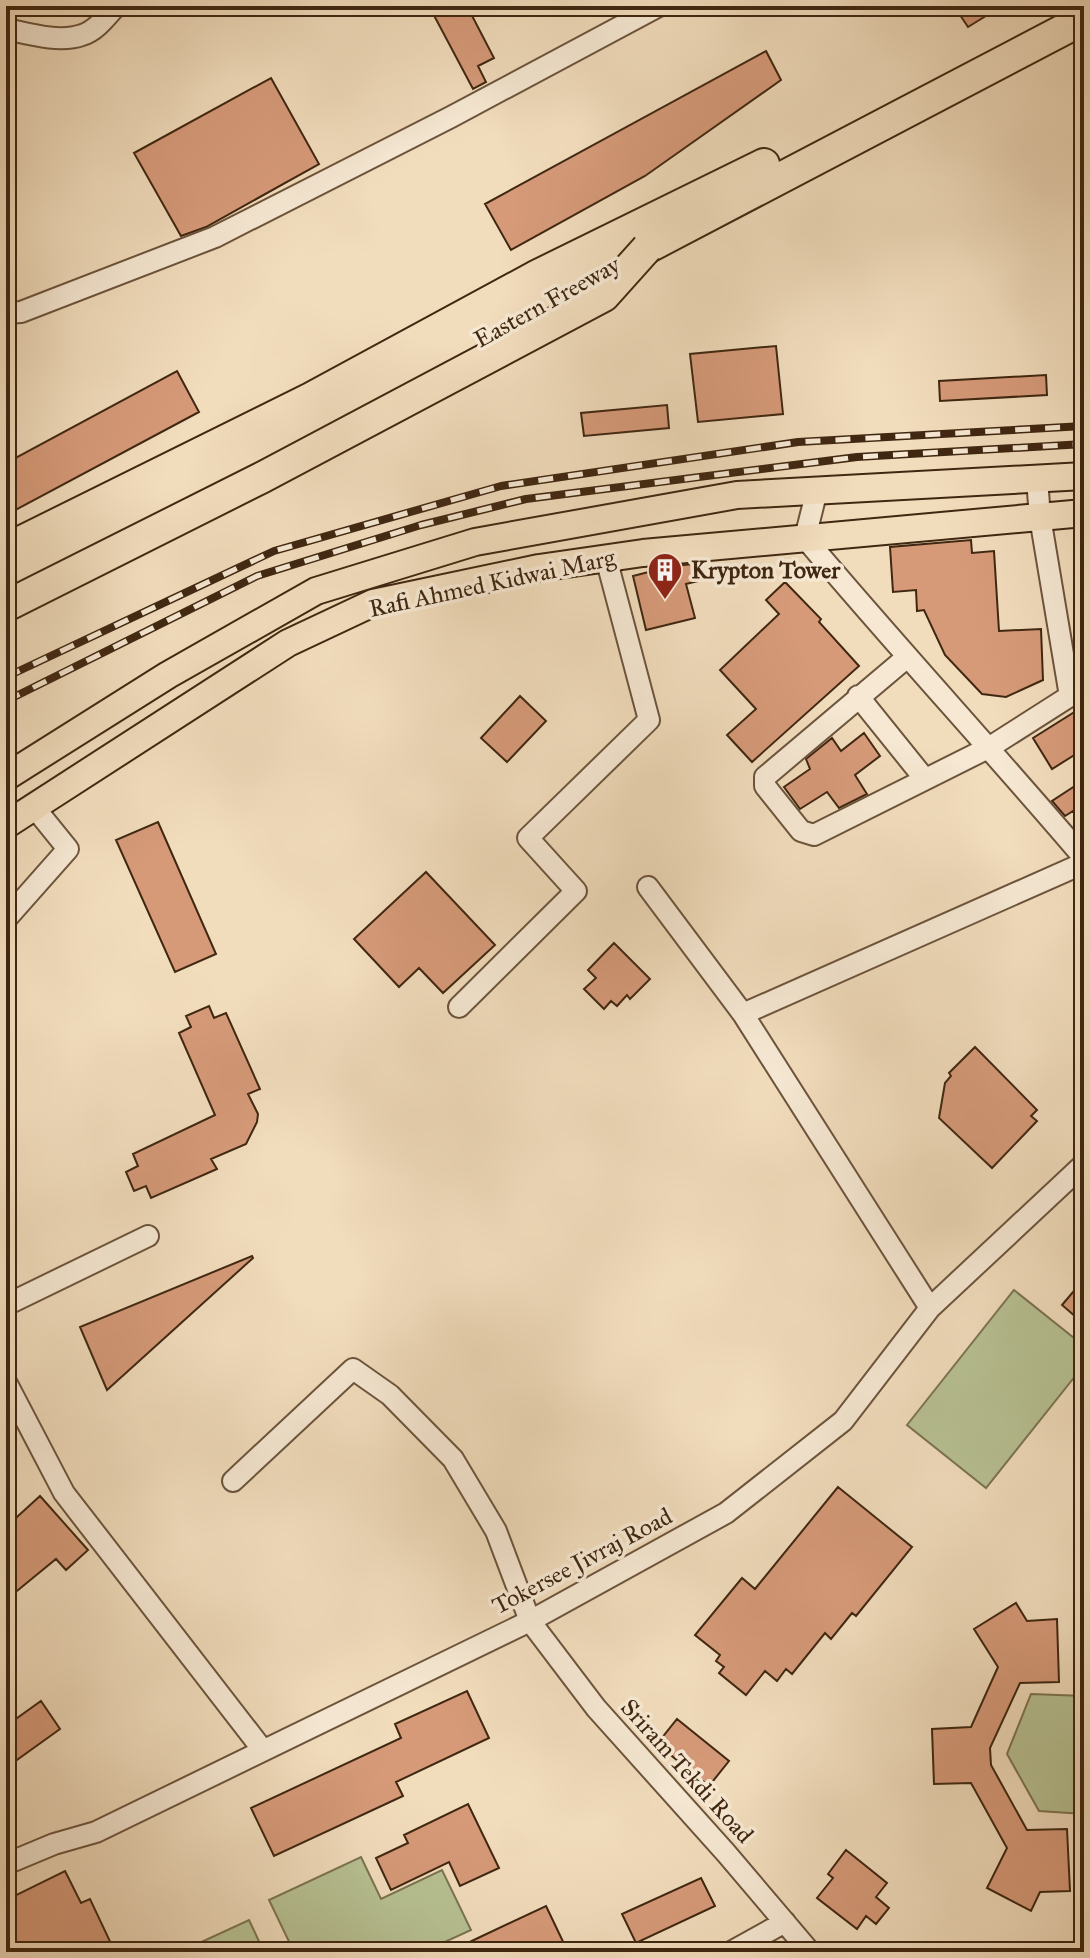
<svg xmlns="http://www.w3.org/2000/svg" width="1090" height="1958" font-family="'IM FELL Great Primer',serif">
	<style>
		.green { fill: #b7c193; stroke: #7c7452; stroke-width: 2 }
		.building { fill: #d69a79; stroke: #402711; stroke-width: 2 }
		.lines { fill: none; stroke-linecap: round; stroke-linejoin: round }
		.minor-casing { stroke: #6c543c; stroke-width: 24 }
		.major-casing { stroke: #402711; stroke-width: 30 }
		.highway-casing { stroke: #402711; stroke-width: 34 }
		.minor { stroke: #f6e8d3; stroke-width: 20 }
		.major { stroke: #f1dcbc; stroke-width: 26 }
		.highway { stroke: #f1dcbc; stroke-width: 30 }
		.rail-casing { stroke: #402711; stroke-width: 8 }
		.rail { stroke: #f6e8d3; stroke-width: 5; stroke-dasharray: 15; stroke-linecap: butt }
		.highway-bridge-casing { stroke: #402711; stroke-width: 34; stroke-linecap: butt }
		.highway-bridge { stroke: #f1dcbc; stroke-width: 30 }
		.labels { text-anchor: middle; stroke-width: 7; stroke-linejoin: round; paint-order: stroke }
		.street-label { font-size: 24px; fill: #402711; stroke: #f6e8d3 }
		.poi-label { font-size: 24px; font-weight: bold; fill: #402711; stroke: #f6e8d3; text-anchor: start }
	</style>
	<rect width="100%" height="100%" fill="#f1dcbc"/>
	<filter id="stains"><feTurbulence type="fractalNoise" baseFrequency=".0025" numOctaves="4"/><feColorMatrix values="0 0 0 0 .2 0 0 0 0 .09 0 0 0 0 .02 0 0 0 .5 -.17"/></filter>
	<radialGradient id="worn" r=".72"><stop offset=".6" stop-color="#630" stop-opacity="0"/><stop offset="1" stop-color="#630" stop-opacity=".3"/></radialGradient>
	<path class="green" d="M1014,1290L1084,1346V1365L986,1488L907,1425Z
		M1031,1694L1084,1696V1814L1039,1811L1007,1754Z
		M361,1857L381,1899L442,1870L471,1930L423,1952H294L269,1900Z
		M249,1920L264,1952H184V1950Z"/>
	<path class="building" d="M429,6H467L494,58L478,66L486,82L473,89Z
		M954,6H1002L968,27Z
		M766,51L781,80L645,176L511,250L485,204Z
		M271,78L319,164L206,227L181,236L134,153Z
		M776,346L783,414L698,422L690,354Z
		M177,371L199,412L6,515V463Z
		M1046,375L1047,395L940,401L939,381Z
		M667,405L669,428L584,436L581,413Z
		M971,540L972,553L994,551L999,631L1041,629L1043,680L1006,697L982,694L945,655L924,610L917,611L916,590L893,592L890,547Z
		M694,564L698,581L686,584L695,618L646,630L633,576L672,566Z
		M785,582L821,619L819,622L859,666L752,762L727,735L756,709L720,670L779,614L766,600Z
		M520,696L546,721L507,762L481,738Z
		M1084,706V749L1052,769L1033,738Z
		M864,733L880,756L855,775L867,794L839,808L827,792L800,809L784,787L810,769L806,759L832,738L841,751Z
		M1084,780V828L1073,811L1065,816L1052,801Z
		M158,822L216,954L175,972L116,840Z
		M426,872L495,945L443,993L419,968L399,987L354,939Z
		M614,943L650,979L630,999L627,995L617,1006L611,1001L604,1009L584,989L596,978L588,970Z
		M209,1006L214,1018L226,1013L260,1089L248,1094L258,1114L257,1122L246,1144L211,1159L217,1169L151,1198L146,1186L134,1191L126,1172L138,1166L133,1154L215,1115L179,1033L191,1027L186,1016Z
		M975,1047L1037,1110L1031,1116L1037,1121L992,1168L939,1118L945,1083L951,1076L949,1073Z
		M252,1256L253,1258L107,1390L80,1327Z
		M1084,1279V1324L1062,1305Z
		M838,1487L912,1547L856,1616L852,1613L831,1639L825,1633L792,1674L786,1669L777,1681L765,1671L746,1695L719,1673L724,1667L716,1661L720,1655L695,1635L742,1578L755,1589Z
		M40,1496L88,1550L66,1570L56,1559L6,1600V1527Z
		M1016,1603L1027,1621L1057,1619L1059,1682L1020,1683L990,1748L991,1765L1027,1830L1067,1829L1070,1891L1040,1892L1031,1911L987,1888L1007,1848L971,1783L934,1784L932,1729L971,1727L998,1667L974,1629Z
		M467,1691L489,1738L396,1782L403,1796L274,1856L251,1808L401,1738L395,1724Z
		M41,1701L60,1729L14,1762L6,1750V1726Z
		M677,1719L729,1761L709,1786L657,1744Z
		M468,1804L499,1868L460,1886L449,1862L391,1890L376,1858L408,1843L404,1835Z
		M846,1850L887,1883L876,1897L889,1908L876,1924L866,1916L857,1929L817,1898L833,1878L828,1874Z
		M65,1871L81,1903L90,1899L115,1952H6V1900Z
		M701,1878L715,1906L636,1943L622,1914Z
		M546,1906L568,1952H449L478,1938Z"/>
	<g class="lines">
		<g class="minor-casing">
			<path id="minor" d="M6,7V6
				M6,29C29,34 60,43 82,35C96,31 107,16 116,6
				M6,313L21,312L215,237L451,117L659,6
				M1037,479L1040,517L1070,696
				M817,490L805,538C896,646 992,750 1084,858
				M906,658L765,777V786L801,831L814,835L990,747L1084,687
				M858,696L924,778
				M648,887L743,1014L930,1308
				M6,919L68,849L34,807
				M459,1007L576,891L528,838L649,720L606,558
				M743,1014L1084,863
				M6,1305L148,1236
				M6,1382L64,1493L262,1749
				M233,1481L353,1369L390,1395L453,1459L496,1531L530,1621L596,1708L726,1853L810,1952
				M6,1864L54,1844L96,1832L530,1621L726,1513L843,1421L930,1308L1084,1164
				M731,1952L785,1922"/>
		</g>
		<g class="major-casing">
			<path id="major" d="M6,777L168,675L316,591L475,542L737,495L1084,476
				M6,825L288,643L373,603L539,568L643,553L1084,513"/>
		</g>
		<g class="highway-casing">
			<path id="highway" d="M6,549L311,398L538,275L764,164
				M6,579L324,423L647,248L1084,19"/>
		</g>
		<use href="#minor" class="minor"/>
		<use href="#major" class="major"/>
		<use href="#highway" class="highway"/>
		<g class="rail-casing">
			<path id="rail" d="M6,677L274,551L501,486L798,442L1084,426
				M6,701L257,576L421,525L526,499L857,457L1084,444"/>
		</g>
		<use href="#rail" class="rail"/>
		<g class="highway-bridge-casing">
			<path id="highway-bridge" d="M6,606L263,477L604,296L647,248"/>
		</g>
		<use href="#highway-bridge" class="highway-bridge"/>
	</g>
	<defs>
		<g id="building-pin" transform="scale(1.8)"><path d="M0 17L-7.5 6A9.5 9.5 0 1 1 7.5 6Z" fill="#8f2418" stroke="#f6e8d3"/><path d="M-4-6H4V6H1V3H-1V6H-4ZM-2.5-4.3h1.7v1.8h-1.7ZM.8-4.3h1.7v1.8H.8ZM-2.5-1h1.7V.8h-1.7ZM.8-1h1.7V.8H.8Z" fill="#fff"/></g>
	</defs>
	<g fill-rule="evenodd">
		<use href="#building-pin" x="665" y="570"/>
	</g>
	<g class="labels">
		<g class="street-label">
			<text transform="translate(547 302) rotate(-29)" y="8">Eastern Freeway</text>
			<text transform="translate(492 583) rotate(-12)" y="8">Rafi Ahmed Kidwai Marg</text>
			<text transform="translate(582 1561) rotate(-28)" y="8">Tokersee Jivraj Road</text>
			<text transform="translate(687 1771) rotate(48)" y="8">Sriram Tekdi Road</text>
		</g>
		<g class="poi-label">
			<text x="691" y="578">Krypton Tower</text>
		</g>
	</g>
	<rect width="1090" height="1958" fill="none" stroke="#f1dcbc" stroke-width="32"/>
	<rect x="8" y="8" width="1074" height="1942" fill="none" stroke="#402711" stroke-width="4"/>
	<rect x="16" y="16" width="1058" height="1926" fill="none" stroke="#402711" stroke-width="2"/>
	<rect width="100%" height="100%" filter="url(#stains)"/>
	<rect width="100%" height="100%" fill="url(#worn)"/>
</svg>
